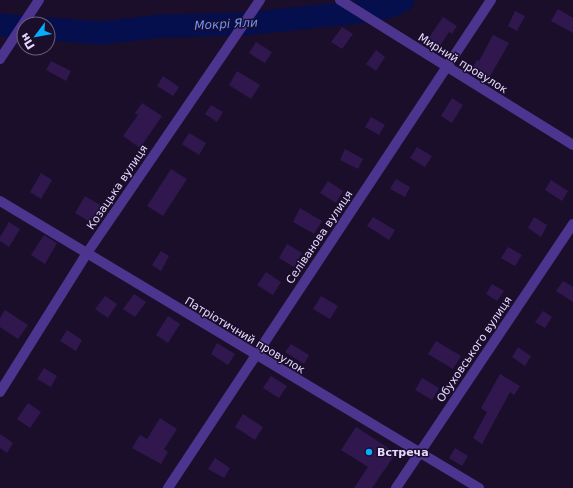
<svg xmlns="http://www.w3.org/2000/svg" width="573" height="488" font-family="'DejaVu Sans',sans-serif">
	<style>
		.lines { fill: none; stroke-linecap: round; stroke-linejoin: round }
		.river { stroke: #050f4d; stroke-width: 23 }
		.building { fill: #30184e }
		.minor { stroke: #4d358f; stroke-width: 10 }
		.poi-dot { fill: #05adff; stroke: #1a0e2b; stroke-width: 1.5 }
		.labels { text-anchor: middle; stroke-width: 3; stroke-linejoin: round; paint-order: stroke }
		.street-label { font-size: 11px; fill: #e6d9ff; stroke: #1a0e2b }
		.poi-label { font-size: 11px; font-weight: bold; fill: #e6d9ff; stroke: #1a0e2b; text-anchor: start }
		.water-label { font-size: 12px; font-style: italic; fill: #6796ff; stroke: #1a0e2b }
	</style>
	<rect width="100%" height="100%" fill="#1a0e2b"/>
	<g class="lines">
		<path class="river" d="M0,25L24,27
			M48,29L100,33L161,26L244,24L359,12L388,7L403,0"/>
	</g>
	<path class="building" d="M558,9L573,18V33L551,21Z
		M515,11L525,16L517,31L508,26Z
		M443,17L457,26L452,34L449,32L438,49L426,42Z
		M342,27L353,34L342,49L331,42Z
		M493,35L509,43L488,80L471,70L477,60L479,61Z
		M256,42L272,52L265,63L249,53Z
		M376,50L385,57L376,71L366,64Z
		M51,61L71,71L66,81L46,70Z
		M237,71L260,85L251,99L229,85Z
		M163,76L179,87L173,96L157,86Z
		M452,98L463,105L452,123L441,116Z
		M142,103L162,116L140,148L123,136L138,115L135,113Z
		M211,105L223,112L217,122L205,114Z
		M371,117L385,125L379,135L365,127Z
		M189,133L206,143L199,155L182,144Z
		M417,147L432,156L425,167L410,158Z
		M345,149L363,159L358,169L340,160Z
		M171,169L187,179L163,216L147,206Z
		M41,173L52,180L41,199L30,192Z
		M396,179L410,187L405,197L390,189Z
		M551,180L568,191L562,201L545,190Z
		M328,181L343,191L336,203L320,193Z
		M85,196L102,206L92,223L75,213Z
		M300,208L322,221L314,234L293,222Z
		M373,217L395,230L389,240L367,226Z
		M534,217L547,225L541,237L528,228Z
		M9,222L20,229L9,247L0,241V237Z
		M44,235L57,243L45,264L31,255Z
		M287,244L302,253L294,267L279,258Z
		M508,247L522,255L515,266L501,258Z
		M161,251L169,256L161,271L152,265Z
		M266,272L281,282L273,295L257,285Z
		M563,281L573,287V302L556,291Z
		M492,284L504,291L497,301L486,294Z
		M134,294L146,302L135,317L123,309Z
		M105,296L117,304L108,318L95,309Z
		M321,296L338,306L330,319L313,309Z
		M5,310L28,325L18,339L0,327V318Z
		M543,311L552,317L545,328L535,322Z
		M168,316L180,324L168,343L156,335Z
		M67,330L82,340L76,351L60,341Z
		M436,341L461,356L453,369L428,354Z
		M217,343L235,354L228,365L211,354Z
		M291,344L309,355L304,364L285,352Z
		M518,347L531,356L525,366L512,357Z
		M44,368L57,376L51,387L37,379Z
		M500,374L520,386L514,395L510,392L482,444L473,438L487,412L481,408Z
		M271,376L287,386L279,398L263,388Z
		M422,378L439,388L432,400L415,390Z
		M28,403L41,412L30,428L17,419Z
		M243,414L263,427L255,440L235,427Z
		M160,418L177,429L164,449L168,452L161,464L132,448L140,435L147,439Z
		M356,427L396,453L372,488H354L368,467L341,450Z
		M0,434L13,443L7,453L0,448Z
		M455,448L468,456L462,466L449,458Z
		M215,458L230,468L224,478L208,469Z"/>
	<g class="lines">
		<path class="minor" d="M340,0L573,145
			M0,59L39,0
			M0,201L479,488
			M0,392L87,253L260,0
			M168,488L491,0
			M396,488L573,224"/>
	</g>
	<circle class="poi-dot" cx="369" cy="452" r="4"/>
	<g class="labels">
		<g class="street-label">
			<text transform="translate(463 63) rotate(32)" y="4">Мирний провулок</text>
			<text transform="translate(117 187) rotate(-56)" y="4">Козацька вулиця</text>
			<text transform="translate(319 237) rotate(-56)" y="4">Селіванова вулиця</text>
			<text transform="translate(245 335) rotate(31)" y="4">Патріотичний провулок</text>
			<text transform="translate(474 349) rotate(-56)" y="4">Обуховського вулиця</text>
		</g>
		<g class="poi-label">
			<text x="377" y="456">Встреча</text>
		</g>
		<g class="water-label">
			<text transform="translate(226 24) rotate(-3)" y="4">Мокрі Яли</text>
		</g>
	</g>
	<g transform="translate(36 36) rotate(238)"><circle r="19" fill="#1a0e2b" stroke="#6c5f80"/>
	<path d="M0-3L7 15L0 10L-7 15Z" fill="#05adff"/>
	<text y="-6" font-size="11" font-weight="bold" text-anchor="middle" fill="#e6d9ff">Пн</text>
	</g>
</svg>
